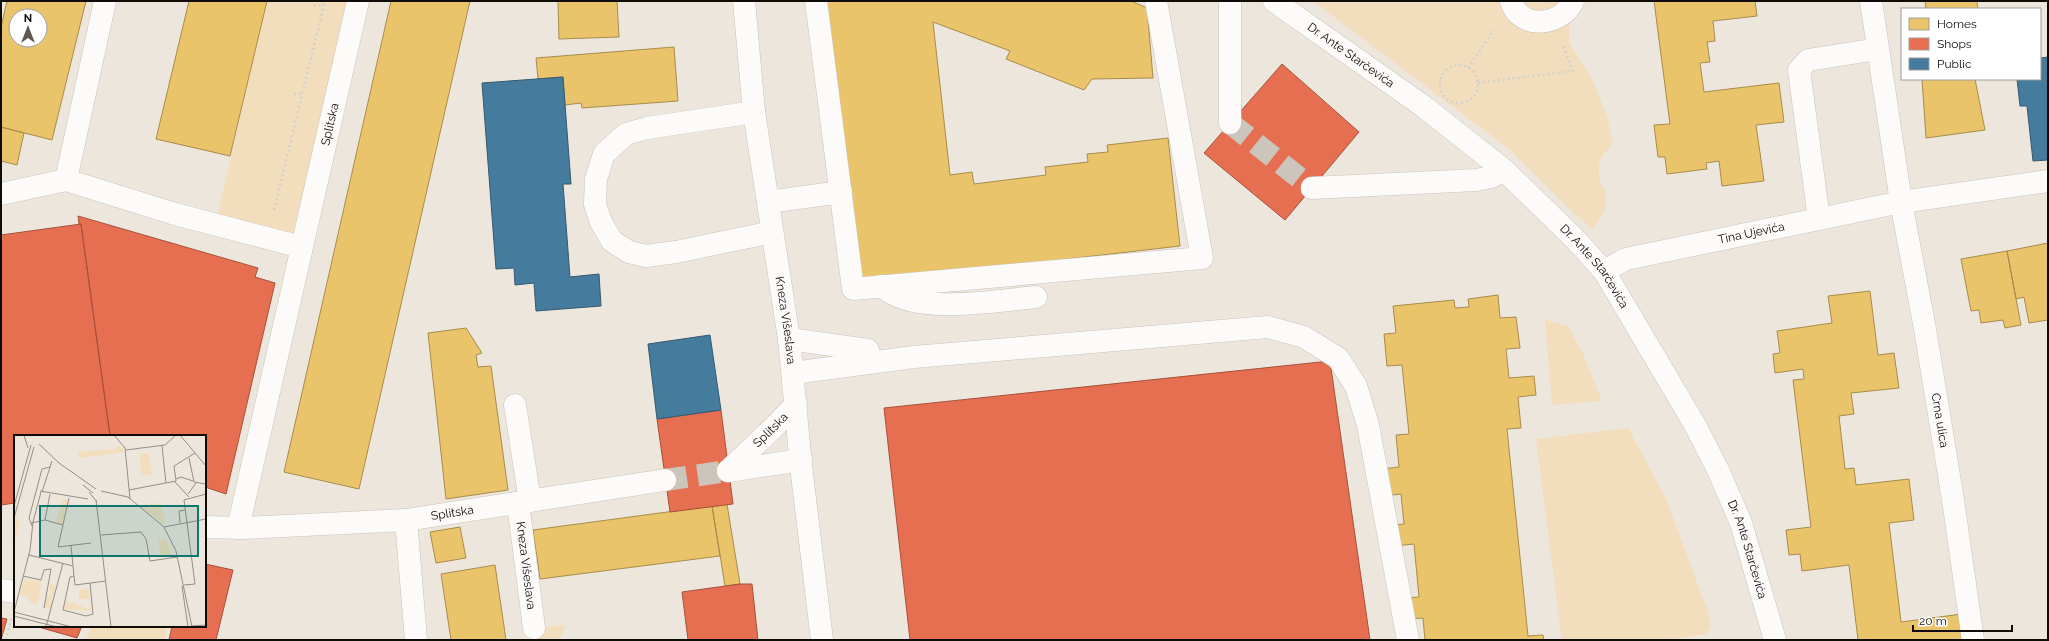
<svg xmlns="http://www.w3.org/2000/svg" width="2049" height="641" font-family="Raleway,sans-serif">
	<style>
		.green { fill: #f2ddbd }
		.homes { fill: #e9c46a; stroke: #a88c4c; fill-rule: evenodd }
		.shops { fill: #e76f51; stroke: #a6513a }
		.public { fill: #457b9d; stroke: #355970 }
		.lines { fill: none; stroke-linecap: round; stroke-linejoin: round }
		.minor-tunnel { stroke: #ccc5bc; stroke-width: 22; stroke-dasharray: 22 11; stroke-linecap: butt }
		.minor-casing { stroke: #c9c3bc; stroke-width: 23 }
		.major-casing { stroke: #c9c3bc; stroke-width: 23 }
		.path { stroke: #d3d1ce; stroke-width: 2.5; stroke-dasharray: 2 3; stroke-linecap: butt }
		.minor { stroke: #fcfbfa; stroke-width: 22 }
		.major { stroke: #fcfbfa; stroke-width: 22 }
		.labels { text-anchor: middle; stroke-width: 4; stroke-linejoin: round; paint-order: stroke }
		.street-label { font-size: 12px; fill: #0f0b06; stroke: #fff }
		.inset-road { fill: none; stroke: #948e86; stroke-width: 1 }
		.view { fill: #0f766e; fill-opacity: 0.15; stroke: #0f766e; stroke-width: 2 }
		.inset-edge { fill: none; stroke: #0f0b06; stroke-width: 2 }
	</style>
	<rect width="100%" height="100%" fill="#ede6dc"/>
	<path class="green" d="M267,1H358L301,247L216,222Z
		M1313,1H1569V43L1592,79L1607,116L1612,139L1610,148C1599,155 1597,169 1600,181C1600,185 1603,186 1605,189C1606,193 1606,201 1606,205C1604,214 1598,222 1592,229L1577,216L1509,149Z
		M1545,320L1568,326L1584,356L1602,401L1552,405Z
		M1628,428L1666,499L1707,609L1711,626L1707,634L1666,640H1562L1536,439Z
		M566,625L559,640H535L534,628Z
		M92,626H168L163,640L86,639Z"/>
	<path class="homes" d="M7,1H86L52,140L1,127V27ZM16,16H40V40H16Z
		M189,1H267L230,156L156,139Z
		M391,1H470L359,489L284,472Z
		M558,1H617L619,37L559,39Z
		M826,1H1131L1147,8L1153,78L1092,79L1084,90L1006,59L1010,51L933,22L950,175L972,172L974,184L1046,175L1045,167L1088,162L1087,154L1108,152L1107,145L1168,138L1180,246L859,283Z
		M1654,1H1755L1757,16L1713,21L1715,41L1707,42L1710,62L1700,63L1704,92L1779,83L1784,122L1756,125L1764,181L1722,186L1719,161L1706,163L1707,169L1667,174L1665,157H1658L1654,125L1670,124Z
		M1925,1H1977L1978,9H1926Z
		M674,47L678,101L582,108L581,103L565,105L563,77L538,79L536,58Z
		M1922,79H1975L1985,130L1926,138Z
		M1,127L24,133L17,165L1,161Z
		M2048,243V320L2029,323L2024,297L2016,299L2007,251Z
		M2007,251L2021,325L2005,328L2003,320L1981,323L1979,310L1971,311L1961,259Z
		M1870,291L1878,355L1894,353L1899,388L1851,393L1854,414L1839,416L1845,469L1854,468L1856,485L1909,479L1914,520L1889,523L1901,622L1962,614L1965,640H1858L1849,565L1802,571L1800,554L1789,555L1786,530L1811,527L1793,380L1804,379L1803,369L1775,373L1773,354L1780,353L1777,331L1832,323L1828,296Z
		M1498,295L1500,318L1516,317L1520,348L1506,349L1509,378L1534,376L1536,395L1518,397L1521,428L1507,429L1528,636L1543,635L1544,640H1425L1423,618L1407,619L1405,598L1419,597L1414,544L1394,546L1392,525L1404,524L1401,494L1385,496L1382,469L1399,467L1396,435L1409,434L1402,365L1387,366L1384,334L1396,333L1393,306L1454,300L1455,308L1469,307L1468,299Z
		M466,328L482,353L476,355L478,367L491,366L508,490L446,499L428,333Z
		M727,504L740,584L725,586L712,506Z
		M712,506L720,556L540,579L533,530Z
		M460,527L466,558L436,563L430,532Z
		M495,565L506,640H451L441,574Z"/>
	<path class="shops" d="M1282,64L1359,132L1285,220L1204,153Z
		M78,216L258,268L255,277L275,283L226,494L205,487V436H110L81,224H79Z
		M81,224L110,436H15V503L1,505V235Z
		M1330,361L1370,640H910L884,408Z
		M721,410L733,504L670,512L657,419Z
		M205,564L233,570L216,640H169L172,626H205Z
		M740,584H752L758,640H688L682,592Z
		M1,618L7,619L1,640Z
		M35,626H82L77,638Z"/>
	<path class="public" d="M2048,57V160L2033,161L2027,106H2020L2017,79H2040V58Z
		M563,77L571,184H563L570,277L599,274L601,306L536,311L534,283L515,285L514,268L496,269L482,83Z
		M710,335L721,410L657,419L648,344Z"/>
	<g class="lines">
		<path class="minor-tunnel" d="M1230,123L1312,188
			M665,480L728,471"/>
		<g class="minor-casing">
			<g id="minor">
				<path id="s1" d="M744,1L754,112L789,339L801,466L822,640"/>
				<path d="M816,1L853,289L1202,258L1156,1"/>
				<path d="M1230,1V123"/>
				<path d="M1511,1C1520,31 1562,26 1573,1"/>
				<path id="s2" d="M1871,1L1901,202L1925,329L1953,500L1973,640"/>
				<path d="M754,112L647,128L626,134L604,154L596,179L595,204L601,222L612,241L629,252L646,256L676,252L772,232"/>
				<path d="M66,180L105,1"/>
				<path d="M1312,188L1476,180L1491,177L1504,170"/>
				<path d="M1,194L66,180L175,214L301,247"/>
				<path d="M768,202L841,192"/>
				<path d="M1819,219L1799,70L1808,60L1878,49"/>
				<path id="s3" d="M1604,271L1626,259L1901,202L2048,181"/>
				<path d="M882,286C912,316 996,301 1036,297"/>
				<path d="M789,339L868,350L870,363"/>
				<path d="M793,373L914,357L1268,327L1304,337L1338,358L1356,386L1368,425L1408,640"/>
				<path d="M515,405L530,501"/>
				<path id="s4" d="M728,471L777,424L796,404"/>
				<path d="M728,471L801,460"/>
				<path id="s5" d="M518,503L534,628"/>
				<path d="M406,520L416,640"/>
				<path id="s6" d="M205,527L243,528L406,520L665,480"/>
				<path id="s7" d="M238,528L358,1"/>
				<path d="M1,590L15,592"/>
			</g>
		</g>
		<g class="major-casing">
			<g id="major">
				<path id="s8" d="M1274,1L1423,106L1504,170L1574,238L1604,271L1695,425L1718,470L1741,523L1775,640"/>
			</g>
		</g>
		<path class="path" d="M314,5L323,6
			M1440 84a19 19 0 1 1 38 0a19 19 0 1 1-38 0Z
			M1468,68L1494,30
			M1478,83L1573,71L1563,46
			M294,94H302
			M274,210L325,1
			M6,640L11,619"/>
		<use href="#minor" class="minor"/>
		<use href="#major" class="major"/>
	</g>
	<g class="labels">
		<g class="street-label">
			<text dy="4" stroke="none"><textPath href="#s8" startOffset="94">Dr. Ante Starčevića</textPath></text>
			<text dy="4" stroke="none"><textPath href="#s7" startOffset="414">Splitska</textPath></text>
			<text dy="4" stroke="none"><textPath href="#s3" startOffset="153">Tina Ujevića</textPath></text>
			<text dy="4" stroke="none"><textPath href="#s8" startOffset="418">Dr. Ante Starčevića</textPath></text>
			<text dy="4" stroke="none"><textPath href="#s1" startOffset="322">Kneza Višeslava</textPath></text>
			<text dy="4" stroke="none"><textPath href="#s2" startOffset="425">Crna ulica</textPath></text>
			<text dy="4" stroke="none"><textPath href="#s4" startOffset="59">Splitska</textPath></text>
			<text dy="4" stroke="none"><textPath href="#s6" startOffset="248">Splitska</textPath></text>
			<text dy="4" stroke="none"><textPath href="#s8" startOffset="742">Dr. Ante Starčevića</textPath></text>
			<text dy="4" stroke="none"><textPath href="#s5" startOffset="63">Kneza Višeslava</textPath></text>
		</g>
	</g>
	<g transform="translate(14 435)">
		<rect width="192" height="192" fill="#ede6dc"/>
		<path d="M102,11H106L110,17L65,23L64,17L102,14ZM134,18L138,40H127L126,19ZM11,52L3,84L6,88L0,109V92ZM48,64L55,65L49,90L42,88ZM146,68L150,82L149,89L125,70ZM152,104L158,120L147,122L144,105ZM10,144L28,147L23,169L14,166L15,162L6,160ZM36,149L42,151L38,163L37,174L30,173L33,160L36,161ZM75,154L76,164H65V155ZM52,166L75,174L77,170V176L50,174Z" fill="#f2ddbd"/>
		<path class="inset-road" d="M10,0L14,13M100,0L111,13L116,64M166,0L192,31M25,9L45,28L82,54M148,11L152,48M112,15L151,10L162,0M175,23L180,47L192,49M162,44L167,42L179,46M161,47L175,62M69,50L79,58M115,55L162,46L160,31L181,18M26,56L74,64M87,56L114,62L150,92L162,116L178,192M28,57L38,26M75,57L83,67M174,59L182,48M55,63L44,112L77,108M82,65L97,192M0,71L17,10M0,83L20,12M31,85L36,59M17,88L31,85L49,90M166,88L165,76L171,75M18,91L15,83L28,34L36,32M150,92L192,84M87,100L127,97L132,104L136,126L163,122M57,111L60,141M15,120L59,131M9,141L27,145L30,135L37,134L30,173M170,150L181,149L170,65L192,59M168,151L174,192M49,175L56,142L60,141L61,150L92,146M49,175L72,181L79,179L76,148M0,177L16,115L19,87L27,57M0,177L58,192M0,181L43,192M178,191L192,190M32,192L49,128"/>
		<path class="view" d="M26,71H184V121H26Z"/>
		<rect width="192" height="192" class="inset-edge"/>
	</g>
	<rect width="2049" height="641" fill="none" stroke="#0f0b06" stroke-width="4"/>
	<rect x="1901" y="8" width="140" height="72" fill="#ffffff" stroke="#9f9d9b"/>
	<rect x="1909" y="18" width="20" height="12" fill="#e9c46a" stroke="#9f9d9b"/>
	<text x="1937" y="28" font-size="12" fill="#0f0b06">Homes</text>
	<rect x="1909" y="38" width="20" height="12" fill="#e76f51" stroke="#9f9d9b"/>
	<text x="1937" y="48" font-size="12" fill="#0f0b06">Shops</text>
	<rect x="1909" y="58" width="20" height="12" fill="#457b9d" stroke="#9f9d9b"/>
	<text x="1937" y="68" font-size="12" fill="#0f0b06">Public</text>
	<g transform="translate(28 28)"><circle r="19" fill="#ffffff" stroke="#9f9d9b"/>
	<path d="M0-3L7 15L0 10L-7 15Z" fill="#5d5851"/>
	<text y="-6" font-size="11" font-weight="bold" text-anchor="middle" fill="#0f0b06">N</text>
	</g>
	<path d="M1913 625v6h99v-6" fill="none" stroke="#0f0b06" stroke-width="2"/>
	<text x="1919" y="625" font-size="12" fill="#0f0b06" stroke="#ffffff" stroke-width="3" paint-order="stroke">20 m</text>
</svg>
